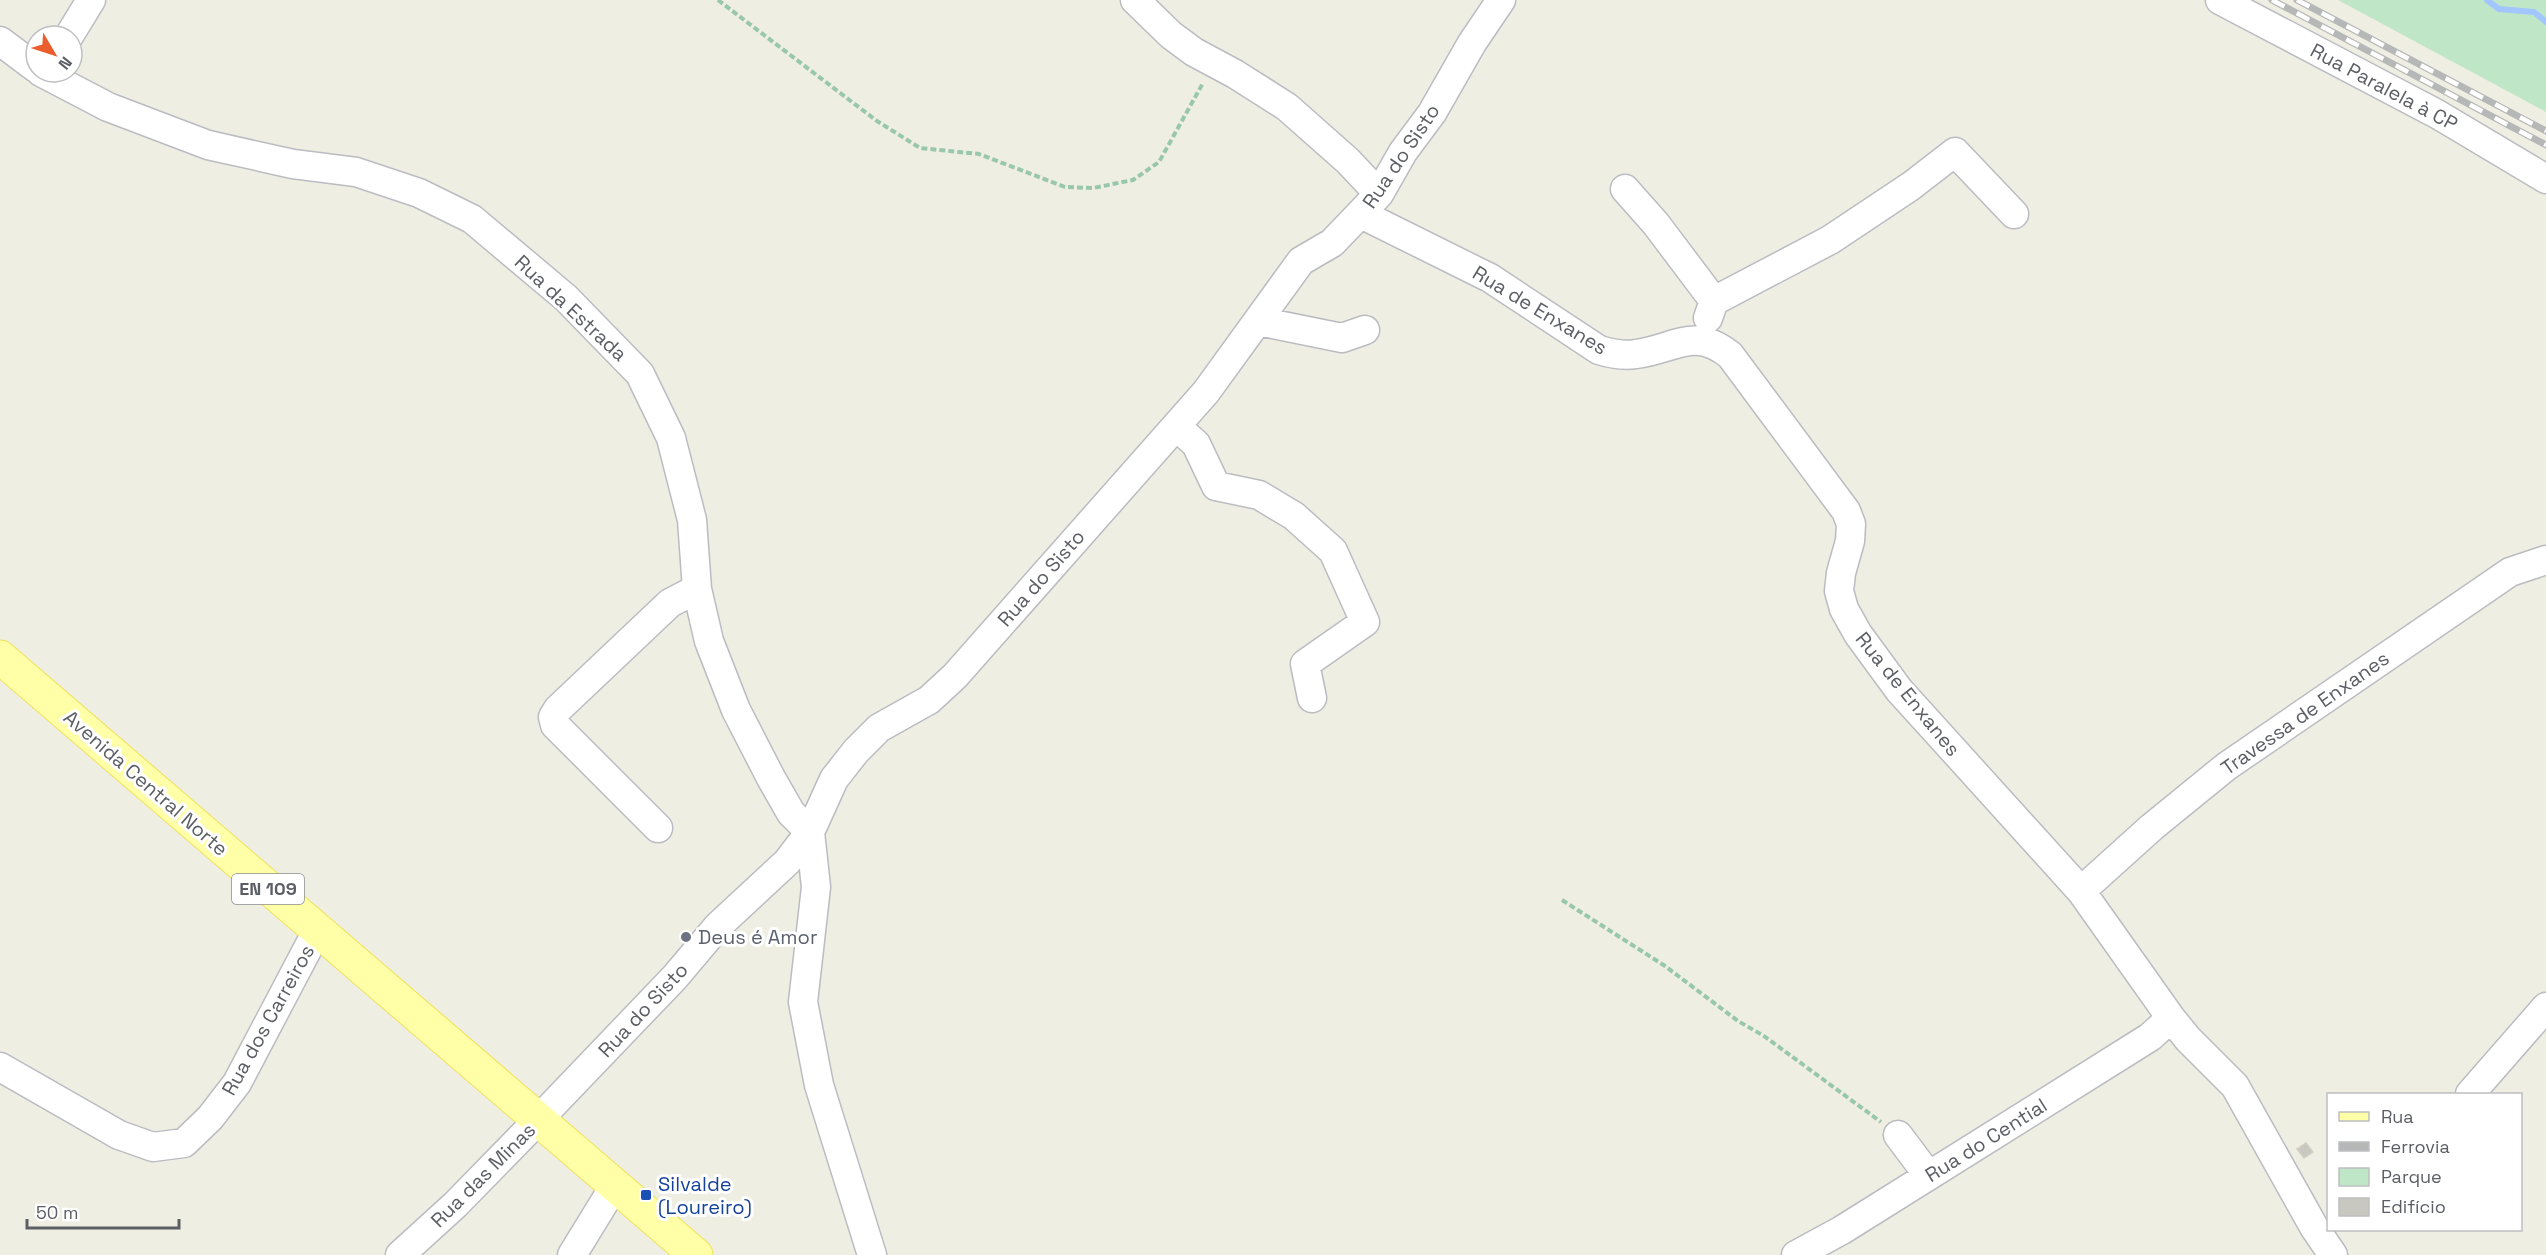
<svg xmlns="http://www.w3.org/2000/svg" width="2546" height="1255" font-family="'Space Grotesk',sans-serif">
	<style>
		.green { fill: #bfe6c6 }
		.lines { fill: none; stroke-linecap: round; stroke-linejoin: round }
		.stream { stroke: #a2c6ff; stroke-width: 6 }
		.building { fill: #c9c8c0; stroke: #d3d0c1; stroke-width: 1.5 }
		.minor-casing { stroke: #bbbcc2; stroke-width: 31 }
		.major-casing { stroke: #f2e158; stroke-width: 35 }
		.path { stroke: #98c7ae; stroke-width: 4; stroke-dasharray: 6 3; stroke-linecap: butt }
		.minor { stroke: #fff; stroke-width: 28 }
		.major { stroke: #feffa7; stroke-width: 33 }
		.rail-casing { stroke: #b6b7b7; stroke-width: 7 }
		.rail { stroke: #fff; stroke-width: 4.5; stroke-dasharray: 14; stroke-linecap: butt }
		.worship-dot { fill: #6b7280; stroke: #fff; stroke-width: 2 }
		.transit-dot { fill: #1a4fb4; stroke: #fff; stroke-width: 2 }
		.labels { text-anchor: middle; stroke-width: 6; stroke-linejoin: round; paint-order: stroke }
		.shield { fill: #fff; stroke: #8c8e92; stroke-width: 1.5 }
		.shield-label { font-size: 18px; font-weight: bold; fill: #5b5e64 }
		.street-label { font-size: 20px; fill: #5b5e64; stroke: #fff }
		.worship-label { font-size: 20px; fill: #5b616d; stroke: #fff; text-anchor: start }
		.transit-label { font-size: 20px; fill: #164399; stroke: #fff; text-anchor: start }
	</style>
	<rect width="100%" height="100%" fill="#eeeee3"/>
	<path class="green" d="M2338,0H2546V112Z"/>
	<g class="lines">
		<path class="stream" d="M2487,0L2499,9L2534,12L2546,22"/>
	</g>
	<path class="building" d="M2306,1143L2313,1152L2304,1158L2297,1149Z"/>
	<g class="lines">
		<g class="minor-casing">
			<path id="minor" d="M1135,0L1171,35L1194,52L1235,74L1287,107L1348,161L1379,194
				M2220,0L2437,114L2546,179
				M69,36L91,0
				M0,41L36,68
				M41,72L108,107L208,145L293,164L356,172L419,193L472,219L566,298L640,374L671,438L692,520L697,589L709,641L736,710L771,778L791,813L810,832L816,887L803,1002L819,1085L872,1255
				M1625,189L1656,224L1714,301L1708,318
				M1361,214L1490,278L1599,350C1612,354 1623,356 1636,354C1675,349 1694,326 1730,355L1846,511L1851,524L1850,541L1841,573L1839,591L1844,609L1858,634L1899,690L2081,891L2171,1018L2188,1039L2235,1086L2314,1227L2333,1255
				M1714,301L1830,240L1911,186L1955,152L2014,214
				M1258,321L1342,338L1365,330
				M1176,426L1196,444L1216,486L1259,495L1294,516L1333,551L1365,622L1305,664L1312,698
				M658,828L555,725L553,717L558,709L670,603L697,589
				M2081,891L2152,827L2227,766L2510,572L2546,560
				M0,1067L119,1135L153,1147L184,1143L210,1118L237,1083L317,931
				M2470,1094L2546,1007
				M1898,1135L1928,1175
				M400,1255L455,1205L539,1119L675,977L718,926L787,862L810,832L834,779L856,751L879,728L929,700L955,676L1206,392L1301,261L1332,243L1379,194L1403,152L1432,113L1472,43L1501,0
				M572,1255L615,1185
				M1796,1255L1842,1230L2150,1037L2171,1018"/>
		</g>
		<g class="major-casing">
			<path id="major" d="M0,657L696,1255"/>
		</g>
		<path class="path" d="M718,0L877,121L920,148L979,154L1065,187L1093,188L1133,180L1159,162L1203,83
			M1562,900L1665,966L1738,1021L1764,1036L1881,1122"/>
		<use href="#minor" class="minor"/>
		<use href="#major" class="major"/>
		<g class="rail-casing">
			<path id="rail" d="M2272,0L2546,145
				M2297,0L2546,131"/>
		</g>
		<use href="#rail" class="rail"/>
	</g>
	<circle class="worship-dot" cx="686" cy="937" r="6"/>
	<rect class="transit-dot" x="640" y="1189" width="12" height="12" rx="3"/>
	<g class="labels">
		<rect class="shield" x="232" y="874" width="72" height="30" rx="4.5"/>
		<g class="shield-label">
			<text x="268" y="895">EN 109</text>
		</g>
		<g class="street-label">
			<text transform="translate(2384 87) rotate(28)" y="7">Rua Paralela à CP</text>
			<text transform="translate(1401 156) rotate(-56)" y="7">Rua do Sisto</text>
			<text transform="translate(571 308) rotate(43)" y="7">Rua da Estrada</text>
			<text transform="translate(1540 310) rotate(31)" y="7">Rua de Enxanes</text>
			<text transform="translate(1041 578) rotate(-49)" y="7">Rua do Sisto</text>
			<text transform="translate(1908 694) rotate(51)" y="7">Rua de Enxanes</text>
			<text transform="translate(2305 713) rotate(-35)" y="7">Travessa de Enxanes</text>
			<text transform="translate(146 783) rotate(41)" y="7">Avenida Central Norte</text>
			<text transform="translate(643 1010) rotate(-47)" y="7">Rua do Sisto</text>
			<text transform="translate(268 1020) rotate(-61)" y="7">Rua dos Carreiros</text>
			<text transform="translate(1986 1140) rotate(-32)" y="7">Rua do Cential</text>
			<text transform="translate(483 1175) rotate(-45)" y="7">Rua das Minas</text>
		</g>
		<g class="worship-label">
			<text x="698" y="944">Deus é Amor</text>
		</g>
		<g class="transit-label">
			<text x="658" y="1191">Silvalde<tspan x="658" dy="23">(Loureiro)</tspan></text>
		</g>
	</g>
	<rect x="2327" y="1093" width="195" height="138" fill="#ffffff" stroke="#bdbfc1" stroke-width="1.5"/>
	<rect x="2339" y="1112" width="30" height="9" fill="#feffa7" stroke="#bdbfc1" stroke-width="1.5"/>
	<text x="2381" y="1123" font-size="18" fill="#5b5e64">Rua</text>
	<rect x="2339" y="1142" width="30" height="9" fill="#b6b7b7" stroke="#bdbfc1" stroke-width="1.5"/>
	<text x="2381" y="1153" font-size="18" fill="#5b5e64">Ferrovia</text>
	<rect x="2339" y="1168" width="30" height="18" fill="#bfe6c6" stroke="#bdbfc1" stroke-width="1.5"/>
	<text x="2381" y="1183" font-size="18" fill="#5b5e64">Parque</text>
	<rect x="2339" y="1198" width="30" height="18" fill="#c9c8c0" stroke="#bdbfc1" stroke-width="1.5"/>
	<text x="2381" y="1213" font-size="18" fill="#5b5e64">Edifício</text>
	<g transform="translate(54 54) rotate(129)"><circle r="28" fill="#ffffff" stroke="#bdbfc1" stroke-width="1.5"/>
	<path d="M0-4.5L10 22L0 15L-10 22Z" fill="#ea5d2d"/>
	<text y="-9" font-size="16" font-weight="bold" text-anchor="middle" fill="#5b5e64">N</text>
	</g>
	<path d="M27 1219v9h152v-9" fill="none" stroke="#5b5e64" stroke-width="3"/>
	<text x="36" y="1219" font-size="18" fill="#5b5e64" stroke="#ffffff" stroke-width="4.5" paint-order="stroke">50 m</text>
</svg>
